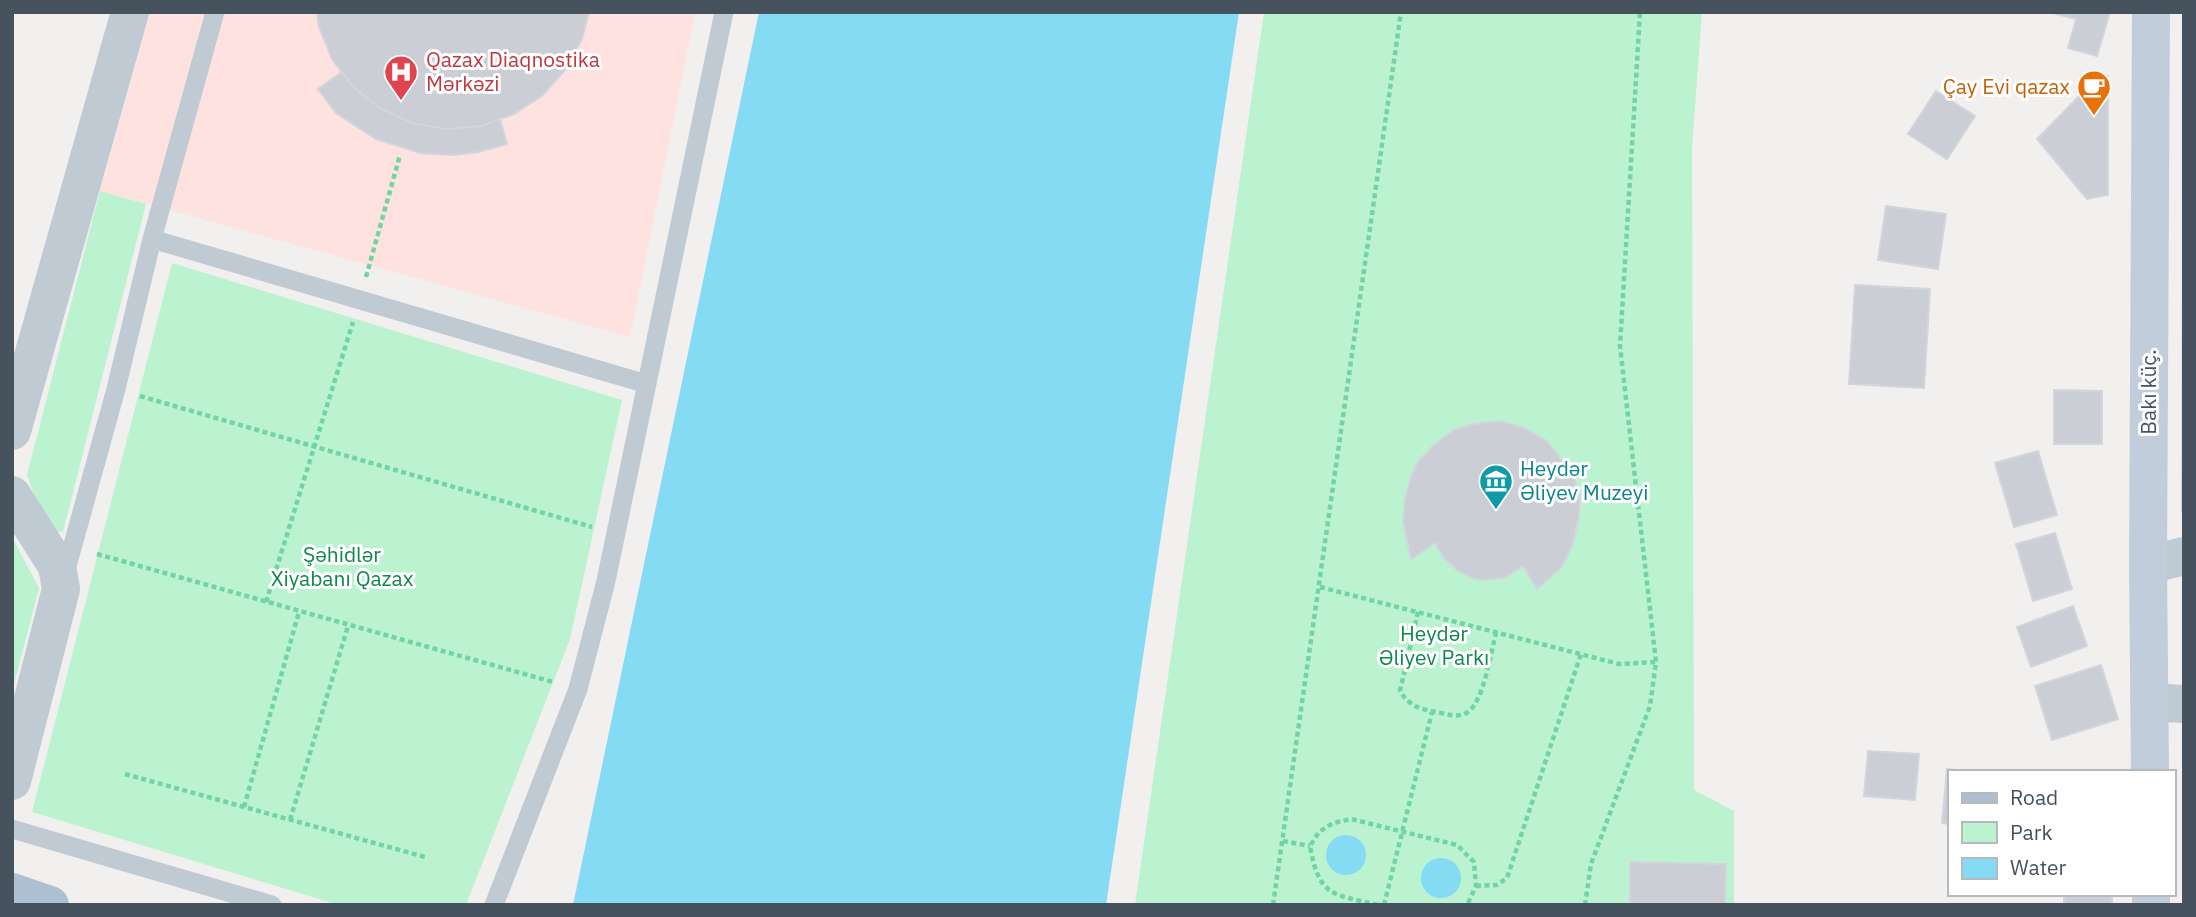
<svg xmlns="http://www.w3.org/2000/svg" width="2196" height="917" font-family="'IBM Plex Sans',sans-serif">
	<style>
		.medical { fill: #fde2df }
		.green { fill: #bbf3d1 }
		.water { fill: #84dbf3 }
		.building { fill: #cbced5; stroke: #d3d5dc; stroke-width: 2 }
		.lines { fill: none; stroke-linecap: round; stroke-linejoin: round }
		.path { stroke: #70d4a4; stroke-width: 4.5; stroke-dasharray: 5 3.5; stroke-linecap: butt }
		.lane { stroke: #bfcad3; stroke-width: 19 }
		.street { stroke: #bfcad3; stroke-width: 38 }
		.secondary { stroke: #c1cdda; stroke-width: 38 }
		.primary { stroke: #adbfd0; stroke-width: 38 }
		.labels { text-anchor: middle; stroke-width: 6; stroke-linejoin: round; paint-order: stroke }
		.health-label { font-size: 21px; fill: #be3a42; stroke: #fff; text-anchor: start }
		.food-label { font-size: 21px; fill: #c56008; stroke: #fff; text-anchor: end }
		.street-label { font-size: 21px; fill: #46535f; stroke: #fff }
		.culture-label { font-size: 21px; fill: #0d838f; stroke: #fff; text-anchor: start }
		.park-label { font-size: 21px; fill: #10874d; stroke: #fff }
	</style>
	<rect width="100%" height="100%" fill="#f2efef"/>
	<path class="medical" d="M150,12H695L630,337L100,191Z"/>
	<path class="green" d="M1264,12H1702L1692,148L1694,790L1734,811V905H1135Z
		M100,191L146,204L63,532L47,530L27,475Z
		M172,263L622,400L570,639L466,905H339L32,812Z
		M12,537L39,588L12,692Z"/>
	<path class="water" d="M759,12H1239L1106,905H573Z
		M1326 855a20 20 0 1 1 40 0a20 20 0 1 1-40 0Z
		M1421 878a20 20 0 1 1 40 0a20 20 0 1 1-40 0Z"/>
	<path class="building" d="M317,12H589L582,39L566,69L543,95L514,114L481,126L446,129L412,123L380,108L353,87L332,59L319,27Z
		M2049,12H2110L2097,56L2068,48L2076,19Z
		M342,72L353,87L380,108L412,123L446,129L481,126L500,119L507,144L478,152L454,155L420,153L376,139L336,113L318,89Z
		M2108,76V195L2087,199L2037,139L2095,80Z
		M1936,91L1975,116L1947,159L1908,134Z
		M1886,206L1946,214L1938,269L1878,260Z
		M2184,230V511H2182L2183,231Z
		M1855,285L1930,289L1924,388L1849,384Z
		M2054,390L2102,391V444H2054Z
		M1500,421L1524,428L1547,441L1572,474L1580,494L1579,517L1573,543L1562,567L1537,589L1523,566L1504,578L1486,580L1472,578L1457,570L1443,557L1435,543L1411,559L1406,537L1403,521L1405,499L1411,476L1419,460L1435,444L1454,430L1474,424Z
		M2038,451L2057,515L2014,527L1995,463Z
		M2055,533L2072,589L2033,601L2016,544Z
		M2073,606L2087,646L2031,667L2017,627Z
		M2101,665L2118,719L2052,740L2035,686Z
		M1868,751L1919,754L1915,800L1864,796Z
		M1947,769L1975,772H1949V824L1942,823Z
		M1630,862L1726,864L1725,905H1630Z
		M2064,894H2112V905H2064Z"/>
	<g class="lines">
		<path class="path" d="M366,277L400,155
			M140,396L592,527
			M97,554L553,682
			M1320,587L1619,664L1656,662
			M266,602L353,322
			M1418,612L1400,691C1409,706 1420,709 1436,712C1447,714 1460,719 1469,711C1484,699 1491,652 1496,633
			M125,774L425,857
			M244,807L299,612
			M290,820L348,626
			M1283,841L1310,846
			M1476,886L1497,885L1507,878L1581,654
			M1273,905L1401,12
			M1378,905C1332,894 1319,897 1310,846L1319,832L1333,823L1351,819L1457,845L1474,862L1476,886L1467,905
			M1384,905L1432,712
			M1585,905L1591,864L1650,706L1656,662L1620,346L1640,12"/>
		<path class="lane" d="M152,239L215,12
			M64,577L116,389L152,239L647,384
			M12,829L272,905
			M494,905L578,689L606,581L724,12"/>
		<path class="street" d="M12,431L130,12
			M12,495L57,566L61,589L12,781
			M2148,565L2184,556
			M2149,702L2184,704"/>
		<path class="secondary" d="M2150,772L2148,565L2151,12
			M2151,894V905"/>
		<path class="primary" d="M12,892L50,905"/>
	</g>
	<defs>
		<g id="hospital-pin" transform="scale(1.75)"><path d="M0 17L-7.5 6A9.5 9.5 0 1 1 7.5 6Z" fill="#e0444e" stroke="#fff"/><path d="M-5-5h3v3.5h4V-5h3V5h-3V1.5h-4V5h-3Z" fill="#fff"/></g>
		<g id="cafe-pin" transform="scale(1.75)"><path d="M0 17L-7.5 6A9.5 9.5 0 1 1 7.5 6Z" fill="#e8710a" stroke="#fff"/><path d="M-5.5-4.5H6V0H3Q3 3.5 0 3.5H-2.5Q-5.5 3.5-5.5 0ZM3-3.2v2h1.7v-2ZM-6 4.5H4V6H-6Z" fill="#fff"/></g>
		<g id="museum-pin" transform="scale(1.75)"><path d="M0 17L-7.5 6A9.5 9.5 0 1 1 7.5 6Z" fill="#0f9aa8" stroke="#fff"/><path d="M0-6L6-3V-2H-6V-3ZM-5-1h2V3h-2ZM-1-1h2V3h-2ZM3-1h2V3H3ZM-6 4H6V6H-6Z" fill="#fff"/></g>
	</defs>
	<g fill-rule="evenodd">
		<use href="#hospital-pin" x="401" y="72"/>
		<use href="#cafe-pin" x="2094" y="87"/>
		<use href="#museum-pin" x="1496" y="481"/>
	</g>
	<g class="labels">
		<g class="health-label">
			<text x="426" y="67">Qazax Diaqnostika<tspan x="426" dy="24">Mərkəzi</tspan></text>
		</g>
		<g class="food-label">
			<text x="2070" y="94">Çay Evi qazax</text>
		</g>
		<g class="street-label">
			<text transform="translate(2149 392) rotate(-90)" y="7">Bakı küç.</text>
		</g>
		<g class="culture-label">
			<text x="1520" y="476">Heydər<tspan x="1520" dy="24">Əliyev Muzeyi</tspan></text>
		</g>
		<g class="park-label">
			<text x="342" y="562">Şəhidlər<tspan x="342" dy="24">Xiyabanı Qazax</tspan></text>
			<text x="1434" y="641">Heydər<tspan x="1434" dy="24">Əliyev Parkı</tspan></text>
		</g>
	</g>
	<rect width="2196" height="917" fill="none" stroke="#46535f" stroke-width="28"/>
	<rect x="1948" y="770" width="228" height="126" fill="#ffffff" stroke="#b5babf" stroke-width="2"/>
	<rect x="1962" y="793" width="35" height="10" fill="#adbfd0" stroke="#b5babf" stroke-width="2"/>
	<text x="2010" y="805" font-size="21" fill="#46535f">Road</text>
	<rect x="1962" y="822" width="35" height="21" fill="#bbf3d1" stroke="#b5babf" stroke-width="2"/>
	<text x="2010" y="840" font-size="21" fill="#46535f">Park</text>
	<rect x="1962" y="858" width="35" height="21" fill="#84dbf3" stroke="#b5babf" stroke-width="2"/>
	<text x="2010" y="875" font-size="21" fill="#46535f">Water</text>
</svg>
